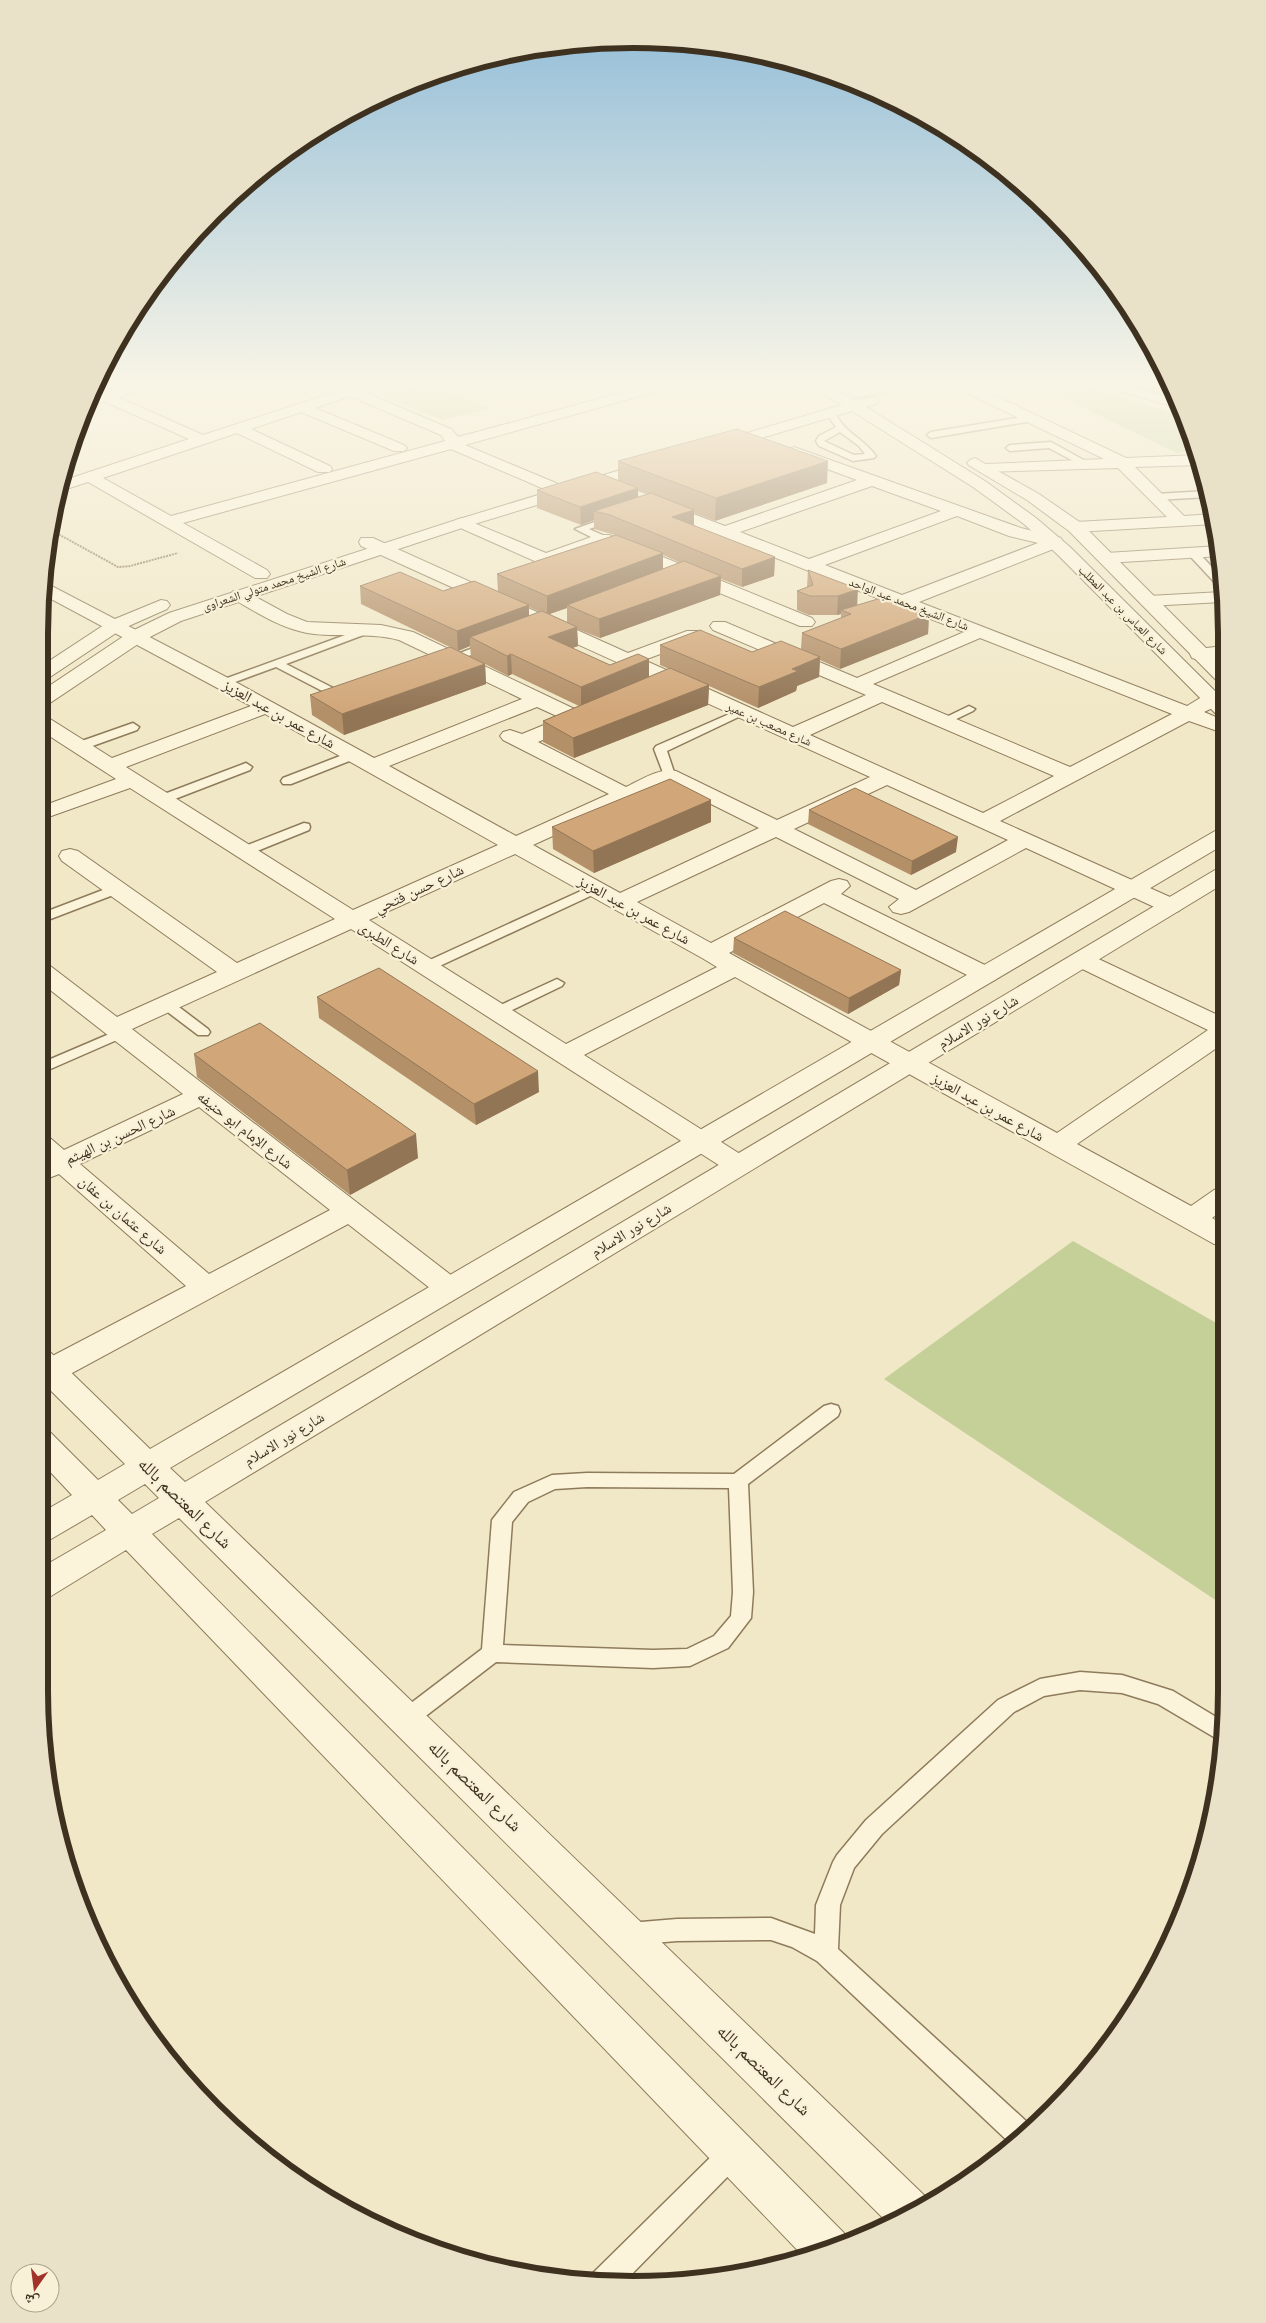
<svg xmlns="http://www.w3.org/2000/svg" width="1266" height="2323" font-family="'Playfair Display','Noto Naskh Arabic',serif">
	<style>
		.green { fill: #c5d099 }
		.cemetery { fill: #bbc599 }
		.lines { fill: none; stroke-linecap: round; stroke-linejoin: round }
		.service-casing { stroke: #8e7b5b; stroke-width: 3 }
		.minor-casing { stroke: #8e7b5b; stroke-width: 2 }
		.tertiary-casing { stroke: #8e7b5b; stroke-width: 2 }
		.path { stroke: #8e7b5b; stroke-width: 2; stroke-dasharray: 2 1; stroke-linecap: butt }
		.service { fill: #fbf4db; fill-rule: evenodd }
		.minor { fill: #fbf4db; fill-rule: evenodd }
		.tertiary { fill: #fbf4db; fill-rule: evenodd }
		.wall { fill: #b49069; fill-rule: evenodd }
		.shaded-wall { fill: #927555 }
		.building { fill: #d1a77a; stroke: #927555 }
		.labels { text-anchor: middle; stroke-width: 4.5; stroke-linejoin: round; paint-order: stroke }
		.far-street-label { font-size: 12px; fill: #3e311f; stroke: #f8f1d7 }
		.street-label { font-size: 15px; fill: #3e311f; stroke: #f8f1d7 }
		.near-street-label { font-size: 18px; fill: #3e311f; stroke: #f8f1d7 }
		.rim { fill: none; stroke: #3e311f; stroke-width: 6 }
	</style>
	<rect width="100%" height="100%" fill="#f1e8c7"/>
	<path class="green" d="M419,386H435L490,408L443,420L381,395Z
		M1038,386H1085L1183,416L1197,449L1177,453Z
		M1073,1241L1225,1328L1226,1607L884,1379Z"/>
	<path class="cemetery" d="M1121,386H1168L1176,403Z"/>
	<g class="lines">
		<g class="service-casing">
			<path id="service" d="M830,410C836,413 839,420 843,425C854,437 866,442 876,456L874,458L853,461L819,446L816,441L819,436L836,427L826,413ZM840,432L859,446L865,454L854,455L824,441Z
				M1029,416L1032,417V421L931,438L927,435L931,432Z
				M1051,442L1091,464L1083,466L1049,448L1010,451L1006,448L1010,445Z
				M1207,491L1208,497L1156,500L1151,497L1156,494Z
				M614,515L619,518L617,520L589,529L607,537V541H599L575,529Z
				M1193,550L1197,551L1222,578V587L1218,586L1189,555L1188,553Z
				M370,626L374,627V631L286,664L337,690L351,693L353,695L351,697L330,695L276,667L227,685H219L217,683L219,681Z
				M491,641L496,644L495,646L447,664H439L437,662Z
				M969,706L975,709L973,711L948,723L944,725L938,721Z
				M743,708L749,711L747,713L667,751L675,775L669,779L665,778L654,749L656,746Z
				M133,723L139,727L137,730L84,749H76L74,746L76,743Z
				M353,751L359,755L357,758L291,784H283L281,781L283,778Z
				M246,763L252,767L250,770L167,802L163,803L157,799L159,796Z
				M304,823L309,824L310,827L309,830L250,854L245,855L238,851L240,848Z
				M116,885L123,889L121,892L40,923V914Z
				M594,885L599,886L601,889L599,892L431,970L426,971L419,967L421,964Z
				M557,979L564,983L562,986L502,1015H492L490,1012L492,1009Z
				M166,1000L171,1001L208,1029L210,1032L208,1035H198L161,1007L159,1004Z
				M121,1029L128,1033L126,1036L39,1074V1064Z
				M831,1404L838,1406L840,1411L838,1416L748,1484L753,1592L751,1618L728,1648L690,1666L653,1668L496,1662L414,1725L406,1728L398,1725L395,1719L398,1713L482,1649L492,1520L514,1492L552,1475L587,1473L734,1474L824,1406ZM587,1487L729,1488L733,1592L731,1616L714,1636L687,1649L653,1650L503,1645L512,1522L528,1502L555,1489Z
				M1080,1672L1122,1675L1173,1691L1226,1723L1224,1743L1158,1704L1122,1693L1080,1690L1044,1696L1014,1712L882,1834L854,1868L840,1905L838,1949L1026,2121L1032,2129L1013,2146L817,1961L792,1947L771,1940L677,1941L629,1945L620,1942L617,1934L620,1926L629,1923L677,1919L771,1918L815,1934L816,1905L833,1862L837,1855L866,1820L998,1700L1040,1679Z
				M734,2139L743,2143L747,2152L743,2161L623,2283L589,2282L593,2273L725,2143Z"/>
		</g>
		<g class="minor-casing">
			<path id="minor" d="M354,386H374L372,389L364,392L451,429L458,437L646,386H667L665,389L465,445L556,483L558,486L556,489H544L451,449L183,523L267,570L270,574L267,578H255L88,482L57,492L59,482L189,439L101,400L99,397L101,394H111L203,435ZM350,396L441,435L445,441L171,516L103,478L237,433L318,472H330L332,469L330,466L251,429L301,412L394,451H404L407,448L404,445L315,408Z
				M877,386H910L903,390L856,397L849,393L851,390Z
				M958,386H975L1126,458L1199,455L1200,465L1135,467L1184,516L1213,514L1215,524L1075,532L1069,531L1067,527L1069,523L1075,522L1167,517L1118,468L980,472L978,469L980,466L986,464L1104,459C1056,435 1008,414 960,389Z
				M1110,386H1131L1174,399L1179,408L1112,389Z
				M794,447L1021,528L1061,538L1063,542L1061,546L919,602L1187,706L1205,695L1223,691V703L1204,712L1223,720V733L1189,721L1000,821L1179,901L1183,906L1179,911L1171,913L1163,911L1026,848L909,912L901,914L893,912L889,907L899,899L776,837L637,902L711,943L831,881L839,879L847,881L850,886L841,894L995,970L998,975L995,980L986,982L977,980L824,903L729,953L1057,1133L1208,1030L1074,965L1070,960L1074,955L1082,953L1090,955L1224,1018V1043L1077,1144L1191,1206L1214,1190L1224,1187V1209L1212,1218L1224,1225V1246L1214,1244L735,977L584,1055L748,1159L752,1165L748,1171L738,1174L728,1171L351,929L132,1029L460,1282L465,1289L460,1296L450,1299L440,1296L348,1224L61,1379L50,1382L39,1379V1363L186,1286L59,1174L39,1182V1162L43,1161L39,1158V1135L49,1137L64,1150L183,1094L40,982V963L49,965L117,1017L217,972L62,861L59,856L62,851L70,849L78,851L237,963L335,919L130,788L40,820V807L116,779L40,730V715L47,717L112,758L251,706L40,593L42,581L230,679L374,758L522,699L399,640C369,632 337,638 307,633C280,628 256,612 233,599L230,595L233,591H245L287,614L307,622L381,625L413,632L585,714L588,718L585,722L538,742L626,787C641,780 660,767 676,771L777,820L870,777L361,546L359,542L361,538H373L628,653L687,631H701L703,635L701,639L644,660L793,727L866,695L713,630L710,626L713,622H725L857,678L964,632L900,607H889L887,602L652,509L650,506L652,503H664L725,526L857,480L789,455L786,452L789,449ZM872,486L941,511L809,559L740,532ZM957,516L1009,536L1038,543L902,595L825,565ZM980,638L1172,714L1070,767L873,684ZM882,702L1054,776L983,813L810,735ZM537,707L561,718L522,734L510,730L503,732L500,736L503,740L609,794L516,836L389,766ZM265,714L498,845L353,910L126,767ZM669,783L759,828L620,893L533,845ZM887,785L1008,840L916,890L794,829ZM515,854L702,958L717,967L566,1044L369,920ZM199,1107L330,1210L209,1274L80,1164Z
				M462,518L546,553L597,535H609L812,618L815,622L812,626H800L602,545L551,563H539L456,526L454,523L456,520Z
				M1220,546L1221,556L1106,563L1100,562L1097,558L1100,554L1106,553Z
				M1222,592V602L1148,606L1142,605L1139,601L1142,597L1148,596Z
				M1222,646L1223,658L1199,660L1192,658L1190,654L1192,650Z"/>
		</g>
		<g class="tertiary-casing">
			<path id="tertiary" d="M128,386H149L147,389L90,405L94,396Z
				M810,386H827L856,401L871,397L876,398L878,401L876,404L866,407L985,481L1036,518L1070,547L1223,699V716L1216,714L1058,555L1024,524L973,487L852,411L718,451L710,446L713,443L842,405Z
				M975,458L1039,494L1081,523L1223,665V682L1216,680L1069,531L1027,500L970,466L967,463L970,460Z
				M653,460L658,462L661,465L658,468L468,526L181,621L144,640L47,705L40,707V692L130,632L169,613L456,520Z
				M161,600L167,601L170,605L167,609L122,629L47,679L40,681V667L110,621Z
				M1223,829V845L170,1468L185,1482L1215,870L1223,868V884L205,1502L926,2197L929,2203L889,2224L179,1518L152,1534L845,2234L849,2243L805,2258L126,1550L51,1596L39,1600V1569L106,1530L92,1515L51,1539L39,1543V1514L72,1495L39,1460V1428L50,1432L98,1480L125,1464L39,1379V1349L50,1352L150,1449L1215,831ZM145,1484L159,1498L132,1514L118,1500Z"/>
		</g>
		<path class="path" d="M51,530L118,567L130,566L178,553"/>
		<use href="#service" class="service"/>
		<use href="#minor" class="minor"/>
		<use href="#tertiary" class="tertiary"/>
	</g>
	<path class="wall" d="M618,461L827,483L715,521L694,513V526L775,557L774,576L742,587L721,579L720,595L600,638L577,629L578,646L572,648L610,665L649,659V677L669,669L660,665V645L752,652L801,649L802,633L841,618V614L837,615H809L797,610V591L807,587L808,570L857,605L929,614L928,634L840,669L820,660L819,677L797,686L796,691L758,708L709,686L708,705L574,758L543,742V721L579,706L512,674L508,676L485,664L486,684L344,735L312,715L310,695L471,657L470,646L458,651L361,604L360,586L443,591H498L497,574L615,535L594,529V520L581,525L537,508V490L618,480ZM638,491L643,493L647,494L638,498ZM663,555L681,563L663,569ZM529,607L540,612L529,616ZM567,608V622L549,614Z
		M711,800V822L594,873L553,849L552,827Z
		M809,810L956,852L911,875L808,824Z
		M734,938L901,970L899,985L848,1014L733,953Z
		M317,997L539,1092L476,1125L319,1018Z
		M194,1054L418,1158L350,1195L197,1077Z"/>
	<path class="shaded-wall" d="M828,461L827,483L715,521L716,498Z
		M638,488V506L594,511V520L581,525L580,507Z
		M694,510V528L672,517Z
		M663,553V572L567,605V608L547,615V596Z
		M775,557L774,576L742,587V569Z
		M721,576L720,595L600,638L599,619Z
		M858,589L857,608L841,610V614L837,615L838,596Z
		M529,605V624L470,637V646L458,651L457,631Z
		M929,614L928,634L840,669L841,649Z
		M577,627L578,646L549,657L548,637Z
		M511,654L512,674L508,676L507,656Z
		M820,657L819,677L797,686L796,691L758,708L759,687L792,669Z
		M649,659V679L581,707V687Z
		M485,664L486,684L344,735L342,714Z
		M709,685L708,705L574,758L573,738Z
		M711,800V822L594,873L593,851Z
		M958,837L956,852L911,875L912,861Z
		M901,970L899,985L848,1014L849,998Z
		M538,1071L539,1092L476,1125L474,1104Z
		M416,1134L418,1158L350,1195L347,1170Z"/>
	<path class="building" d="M737,429L828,461L716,498L618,461Z
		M596,472L638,488L580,507L537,490Z
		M651,493L694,510L672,517L775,557L742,569L610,515L594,511Z
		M616,535L663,553L547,596L497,574Z
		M684,561L721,576L599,619L567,605Z
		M808,570L858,589L838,596H810L797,591L813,585Z
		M400,572L443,591L474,581L529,605L457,631L360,586Z
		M881,598L887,600L891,599L929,614L841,649L802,633L851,614L841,610Z
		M542,611L577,627L548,637L610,665L638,654L649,659L581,687L511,654L507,656L470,637Z
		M700,630L752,652L781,641L820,657L792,669L798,671L759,687L660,645Z
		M450,647L485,664L342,714L310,695Z
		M670,668L709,685L573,738L543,721Z
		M670,779L711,800L593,851L552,827Z
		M855,788L958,837L912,861L809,810Z
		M785,911L901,970L849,998L734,938Z
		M379,968L538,1071L474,1104L317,997Z
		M260,1023L416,1134L347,1170L194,1054Z"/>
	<linearGradient id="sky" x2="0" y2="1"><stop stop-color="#8ebbd8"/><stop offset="0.54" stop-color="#f9f5e6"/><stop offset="1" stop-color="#f9f5e6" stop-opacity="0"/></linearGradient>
	<rect width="1266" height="711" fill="url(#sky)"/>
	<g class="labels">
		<g class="far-street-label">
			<text transform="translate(274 584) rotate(-18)" y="4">شارع الشيخ محمد متولي الشعراوى</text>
			<text transform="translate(909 604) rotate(21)" y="4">شارع الشيخ محمد عبد الواحد</text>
			<text transform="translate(1123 610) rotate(45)" y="4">شارع العباس بن عبد المطلب</text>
			<text transform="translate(769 724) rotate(24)" y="4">شارع مصعب بن عمير</text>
		</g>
		<g class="street-label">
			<text transform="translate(279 714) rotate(29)" y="5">شارع عمر بن عبد العزيز</text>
			<text transform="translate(419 889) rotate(-25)" y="5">شارع حسن فتحي</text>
			<text transform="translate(634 910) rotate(29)" y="5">شارع عمر بن عبد العزيز</text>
			<text transform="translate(389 943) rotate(32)" y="5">شارع الطبرى</text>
			<text transform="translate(978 1022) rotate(-31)" y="5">شارع نور الاسلام</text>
			<text transform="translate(988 1107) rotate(29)" y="5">شارع عمر بن عبد العزيز</text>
			<text transform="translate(245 1130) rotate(38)" y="5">شارع الإمام ابو حنيفه</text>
			<text transform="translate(120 1135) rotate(-25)" y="5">شارع الحسن بن الهيثم</text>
			<text transform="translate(123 1215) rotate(41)" y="5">شارع عثمان بن عفان</text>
			<text transform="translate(631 1230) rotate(-31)" y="5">شارع نور الاسلام</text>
			<text transform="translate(284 1439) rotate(-31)" y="5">شارع نور الاسلام</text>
		</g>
		<g class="near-street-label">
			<text transform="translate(185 1503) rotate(44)" y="6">شارع المعتصم بالله</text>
			<text transform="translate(475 1786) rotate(44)" y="6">شارع المعتصم بالله</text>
			<text transform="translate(764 2070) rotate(44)" y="6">شارع المعتصم بالله</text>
		</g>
	</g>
	<path d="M0 0H1266V2323H0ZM633 48H633A585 585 0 0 1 1218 633V1691A585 585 0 0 1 633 2276H633A585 585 0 0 1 48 1691V633A585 585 0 0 1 633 48Z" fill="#e9e2c8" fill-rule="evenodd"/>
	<path class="rim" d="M633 48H633A585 585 0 0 1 1218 633V1691A585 585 0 0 1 633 2276H633A585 585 0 0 1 48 1691V633A585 585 0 0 1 633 48Z"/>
	<g transform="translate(35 2288) rotate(194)"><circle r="24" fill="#f8f1d7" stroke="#aea48d"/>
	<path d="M0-4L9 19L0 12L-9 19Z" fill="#a13227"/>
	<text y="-8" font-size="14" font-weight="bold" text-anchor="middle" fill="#3e311f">ش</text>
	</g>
</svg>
